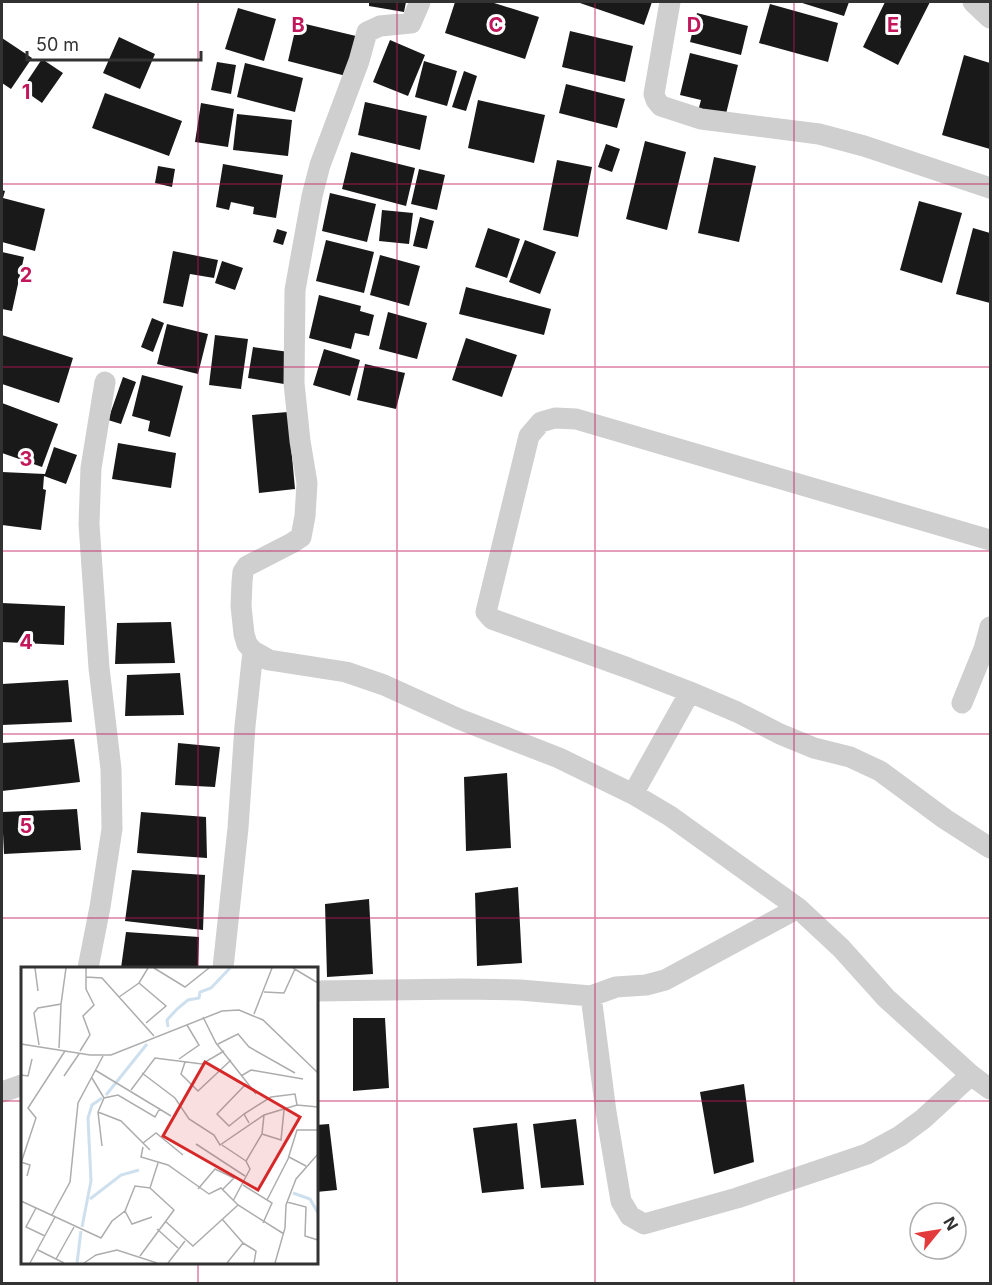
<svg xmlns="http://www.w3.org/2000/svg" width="992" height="1285" font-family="Inter,sans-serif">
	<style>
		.building { fill: #191919 }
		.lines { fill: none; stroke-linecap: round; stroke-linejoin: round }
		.street { stroke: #cfcfcf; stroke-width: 21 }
		.grid { fill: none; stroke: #c2185b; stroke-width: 1.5; stroke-opacity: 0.55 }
		.inset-river { fill: none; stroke: #cedfed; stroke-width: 3 }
		.inset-road { fill: none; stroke: #adadad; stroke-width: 1.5 }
		.view { fill: #d62828; fill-opacity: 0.15; stroke: #d62828; stroke-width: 3 }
		.inset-edge { fill: none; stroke: #323232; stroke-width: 3 }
		.grid-label { font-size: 20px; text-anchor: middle; font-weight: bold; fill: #c2185b; stroke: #fff; stroke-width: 6; stroke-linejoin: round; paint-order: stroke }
	</style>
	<rect width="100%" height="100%" fill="#fff"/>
	<path class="building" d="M369,2H406L404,12L369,6Z
		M455,2H491L539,17L525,59L445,33Z
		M577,2H652L644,25Z
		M799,2H849L844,16Z
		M885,2H930L898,65L863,47Z
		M770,4L838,23L828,62L759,43Z
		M238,8L276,19L264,61L225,49Z
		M697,13L748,26L741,55L690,42Z
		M297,22L356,36L346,76L288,61Z
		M570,31L633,46L625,82L562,67Z
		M119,37L155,54L140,89L103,73Z
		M2,38L32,58L11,89L2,83Z
		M390,40L425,55L408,96L373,82Z
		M690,53L738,65L725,118L698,111L701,100L680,95Z
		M964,55L990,63V149L942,135Z
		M42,59L63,73L42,103L22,89Z
		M424,61L457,71L447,106L415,97Z
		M217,62L236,65L231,94L211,90Z
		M245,63L303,78L295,112L237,97Z
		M464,71L477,76L466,111L452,107Z
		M566,84L625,99L617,128L559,113Z
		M105,93L182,121L169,156L92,128Z
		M478,100L545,115L534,163L468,148Z
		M365,102L427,116L420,150L358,135Z
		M201,103L234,109L228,147L195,142Z
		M237,114L292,120L288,156L233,150Z
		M645,141L686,152L667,230L626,219Z
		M606,144L620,149L612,172L598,167Z
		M351,152L415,168L406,206L342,189Z
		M714,157L756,166L739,242L698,233Z
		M557,160L592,167L578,237L543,230Z
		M223,164L283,175L276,218L253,214L254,207L231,202L229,210L216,207Z
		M158,166L175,169L172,187L155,183Z
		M419,169L445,175L437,210L411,204Z
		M2,190L5,191L3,198L45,209L35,251L2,242Z
		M330,193L376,204L367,242L322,231Z
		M919,201L962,213L942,283L900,270Z
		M382,210L413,213L409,244L379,241Z
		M420,217L434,221L427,249L413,246Z
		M488,228L520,239L507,278L475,267Z
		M973,228L990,233V303L956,294Z
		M277,229L287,232L283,245L273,242Z
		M326,240L374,252L364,293L316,281Z
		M525,240L556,252L540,294L509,282Z
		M173,251L218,260L214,278L190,274L183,307L163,303Z
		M2,252L24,257L12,311L2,309Z
		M380,255L420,266L409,306L370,295Z
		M222,261L243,268L235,290L215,283Z
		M466,287L551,309L544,335L459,314Z
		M319,295L361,306L360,311L374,315L369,336L355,333L351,349L309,338Z
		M388,312L427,323L417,359L379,349Z
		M152,318L164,323L153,352L141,347Z
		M167,324L208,334L198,374L157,364Z
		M2,335L73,358L59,403L2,384Z
		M215,335L248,339L241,389L209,385Z
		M466,338L517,355L502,397L452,380Z
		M253,347L289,352L284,384L248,378Z
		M324,349L360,360L350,396L313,385Z
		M365,364L405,373L396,409L357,400Z
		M142,375L183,386L170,437L148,431L150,421L132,416Z
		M123,377L136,382L121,424L108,420Z
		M2,403L58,424L42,467L2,453Z
		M288,412L295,489L259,493L252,415Z
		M118,443L176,453L171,488L112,479Z
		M54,447L77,455L66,484L44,476L43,489L46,490L41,530L2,525V472L45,474Z
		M2,603L65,606L64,645L2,642Z
		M171,622L175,663L115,664L117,623Z
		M180,673L184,715L125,716L127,675Z
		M68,680L72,722L2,725V684Z
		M74,739L80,782L2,791V743Z
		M178,743L220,747L215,787L175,785Z
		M507,773L511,848L466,851L464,777Z
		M77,809L81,850L4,854L2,812Z
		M141,812L206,817L207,858L137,853Z
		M132,870L205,875L203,930L125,921Z
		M518,887L522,963L477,966L475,893Z
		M369,899L373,974L327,977L325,904Z
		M126,932L199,937L198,968H121Z
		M353,1018H385L389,1088L353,1091Z
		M744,1084L754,1162L714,1174L700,1092Z
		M576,1119L584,1185L541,1188L533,1124Z
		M517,1123L524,1189L482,1193L473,1128Z
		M329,1124L337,1190L316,1192V1125Z"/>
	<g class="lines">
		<path class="street" d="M420,2L411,23L380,26L367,32L359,61L320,165L312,196L295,290L294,383L300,441L307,483L305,516L301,537L292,543L247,566L243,572L242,582L241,606L244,634L247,644L253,651L269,660L346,672L384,685L459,719L559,758L633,794L670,816L798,908L841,948L886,998L971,1075L990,1089
			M670,2L654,94L656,100L661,106L701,119L819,134L864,146L990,188
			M973,2L990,18
			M690,692L628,668L492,619L486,612L529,436L541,422L555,418L576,419L990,540
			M962,703L984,649L990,627
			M633,794L690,692L737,712L780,734L814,748L850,757L880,771L945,819L990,848
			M88,968L100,907L112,829L111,769L99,668L89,524L91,468L105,382
			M223,968L238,828L245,726L253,651
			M316,991L463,989L520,990L591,996L616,987L646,985L665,980L798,908
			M591,996L606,1112L621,1201L630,1216L644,1224L737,1198L867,1154L900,1136L923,1119L971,1075
			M2,1092L22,1085"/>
	</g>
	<path class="grid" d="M198,2V968M397,2V1284M595,2V1284M794,2V1284M2,184H990M2,367H990M2,551H990M2,734H990M2,918H990M2,1101H22M316,1101H990M198,1262V1284"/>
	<g transform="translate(21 967)">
		<rect width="297" height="297" fill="#fff"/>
		<path class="inset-river" d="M147,60L146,53L156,42L167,33L178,31L179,25L190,21L209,1M85,128L126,77M272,226L289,232L297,246M69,232L100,208L118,203M61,260L70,214L67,151L71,138L81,131M56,296L60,264"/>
		<path class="inset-road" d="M14,1L17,24M133,1L164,20L188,1M272,1L297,16M65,10L81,11L133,69M118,16L145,39L125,56M243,25L263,26L274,2M98,30L118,16L127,1M233,47L251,1M182,50L195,76L235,127M0,77L69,88H90L201,44L218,43L242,53L297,106M197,77L217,67L228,80L274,106M18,78L13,46L17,41L40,37L45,1M38,81L40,38M59,84L69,68L62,49L73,38L65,22V1M158,92L178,78L166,58M164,95L160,107L177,124L210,93M74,103L150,149M121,106L154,131L168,152L193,168L199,178L243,148L276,138L297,140M0,108L7,109L11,92M43,109L58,87M220,109L230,103L282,112M71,111L83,131M110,123L134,91L181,97L203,84M77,145L100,154L129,183M223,147L208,159L196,147L225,117M228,156L223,147L250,130L274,127L276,138M241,167L260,173L263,143M122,176L135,166L162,188M175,177L224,209M201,178L225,194M81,179L77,145L83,131L97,128L134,150L139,141M122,180L120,190L147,198L188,227L200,221L217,238L263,267M268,190L285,199M0,195L9,198L6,209M0,196L15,151L7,141L44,84M222,218L251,236L242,256M177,222L194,202L213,211L202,222M246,233L267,192L276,163H297M0,234L80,271L91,254L104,244L114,219L129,221L137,196M212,234L229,202L225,194L241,167L243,148M266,235L285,240L284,269L297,273M15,241L5,260L24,269M104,244L111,257L131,250M31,248L49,215L57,136L82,89M201,252L222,276L206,296M144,254L172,279L217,238M136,262L157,281M222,276L235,284L233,296M17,283L43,296M119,289L153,243L129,221M35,292L53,260M9,296L34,250M63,296L75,288L96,283L136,296M147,296L164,274M254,296L264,261L265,238L275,212L297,187"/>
		<path class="view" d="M184,95L279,150L237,223L142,169Z"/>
		<rect width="297" height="297" class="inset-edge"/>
	</g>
	<g class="grid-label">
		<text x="298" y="32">B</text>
		<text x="496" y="32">C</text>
		<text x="694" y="32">D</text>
		<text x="893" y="32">E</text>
		<text x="26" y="99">1</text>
		<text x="26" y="282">2</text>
		<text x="26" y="466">3</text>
		<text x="26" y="649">4</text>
		<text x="26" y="833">5</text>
	</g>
	<rect width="992" height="1285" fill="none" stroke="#323232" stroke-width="6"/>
	<g transform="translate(938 1231) rotate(60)"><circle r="28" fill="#ffffff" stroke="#adadad" stroke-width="1.5"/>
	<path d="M0-4.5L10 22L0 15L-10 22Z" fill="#e33a3b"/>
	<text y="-9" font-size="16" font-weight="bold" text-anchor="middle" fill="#323232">N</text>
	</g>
	<path d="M27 51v9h174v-9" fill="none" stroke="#323232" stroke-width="3"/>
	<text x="36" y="51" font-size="18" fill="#323232" stroke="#ffffff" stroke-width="4.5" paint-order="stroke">50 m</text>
</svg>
